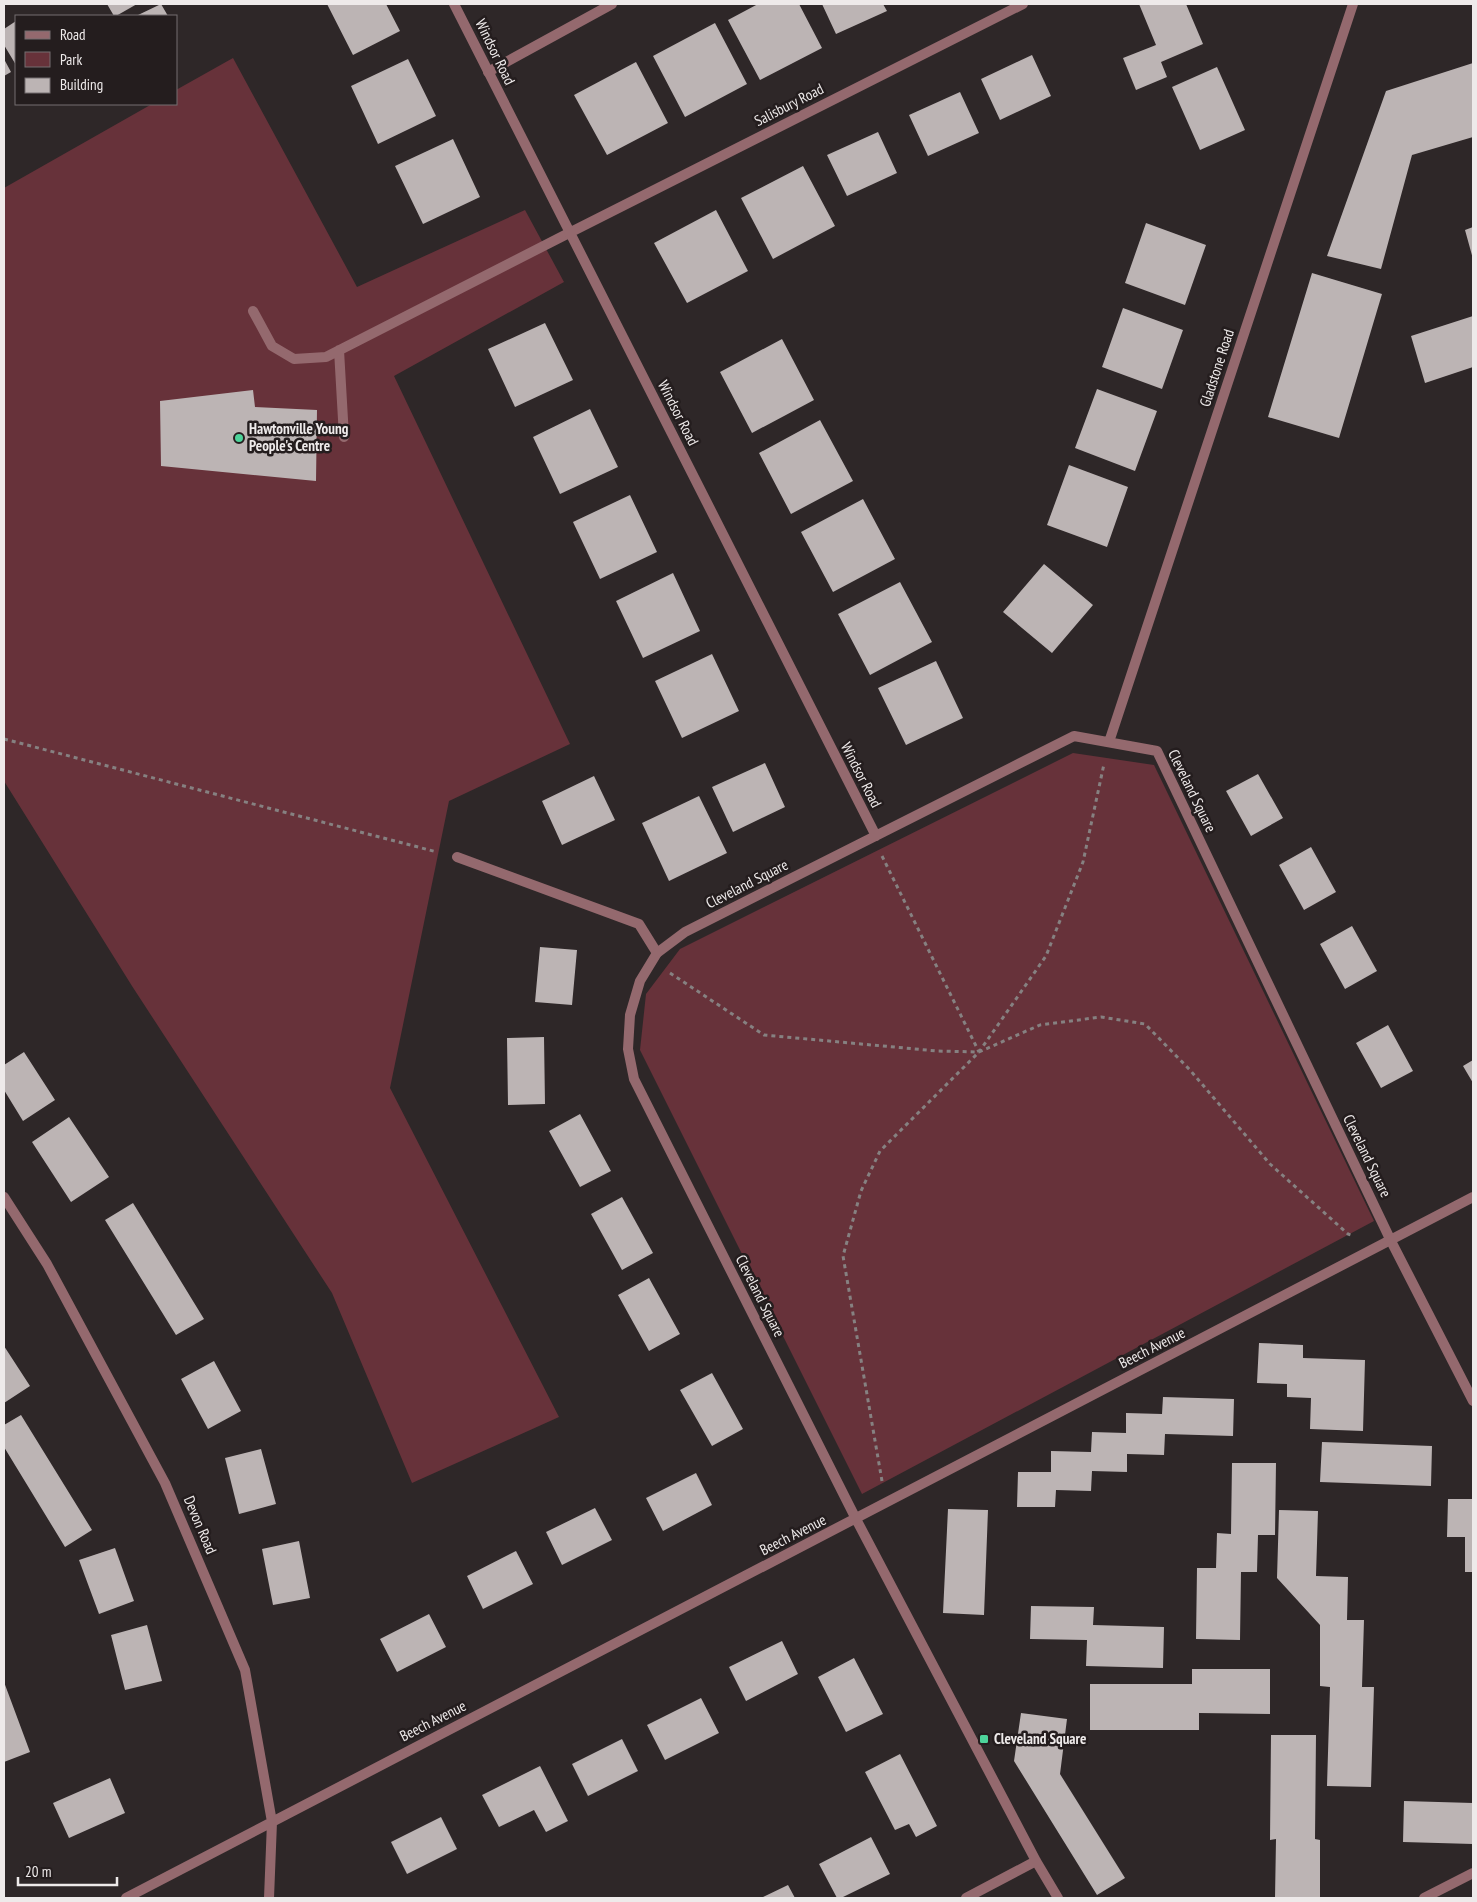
<svg xmlns="http://www.w3.org/2000/svg" width="1477" height="1902" font-family="'PT Sans Narrow',sans-serif">
	<style>
		.green { fill: #67323a }
		.building { fill: #bcb4b4 }
		.lines { fill: none; stroke-linecap: round; stroke-linejoin: round }
		.path { stroke: #868181; stroke-width: 3; stroke-dasharray: 4 4; stroke-linecap: butt }
		.lane { stroke: #94696e; stroke-width: 10 }
		.street { stroke: #94696e; stroke-width: 10 }
		.poi-dot { fill: #4dd39a; stroke: #241d1e; stroke-width: 2 }
		.labels { text-anchor: middle; stroke-width: 5; stroke-linejoin: round; paint-order: stroke }
		.street-label { font-size: 15px; fill: #eeeaea; stroke: #241d1e }
		.poi-label { font-size: 15px; font-weight: bold; fill: #eeeaea; stroke: #241d1e; text-anchor: start }
	</style>
	<rect width="100%" height="100%" fill="#2e2728"/>
	<path class="green" d="M233,58L357,287L525,210L564,282L394,376L570,744L449,801L390,1088L559,1417L412,1483L332,1293L132,986L4,781V188L152,104H176V90Z
		M1073,753L1154,765L1374,1221L862,1494L640,1050L646,994L680,949Z"/>
	<path class="building" d="M107,4H137L116,16H114Z
		M161,4L168,16H136Z
		M327,4H386L400,31L353,55Z
		M758,4H799L822,48L760,80L728,20Z
		M822,4H883L887,11L836,34Z
		M1139,4H1186L1203,44L1161,62L1167,77L1136,90L1123,58L1156,45Z
		M16,21V65L4,45V29Z
		M715,23L747,84L685,117L653,56Z
		M1032,55L1051,96L1000,120L981,79Z
		M4,59L11,72L4,76Z
		M408,59L436,116L378,144L351,86Z
		M636,62L668,123L607,155L574,95Z
		M1473,63V137L1412,155L1381,269L1327,256L1386,91Z
		M1217,67L1245,130L1200,150L1172,87Z
		M960,92L979,133L928,156L909,115Z
		M878,132L897,173L847,196L827,155Z
		M453,139L480,197L423,224L395,166Z
		M803,166L835,226L773,259L741,198Z
		M716,210L748,271L687,303L654,243Z
		M1146,223L1206,245L1185,305L1125,283Z
		M1473,227V259L1465,230Z
		M1312,273L1382,294L1339,438L1268,417Z
		M1123,308L1183,330L1162,389L1102,367Z
		M1473,316V367L1425,383L1411,336Z
		M545,323L573,380L515,407L488,349Z
		M782,339L814,400L752,433L720,372Z
		M1097,389L1157,411L1135,471L1075,448Z
		M253,390L255,407L317,410L316,481L161,466L160,401Z
		M590,409L618,467L560,494L533,437Z
		M820,420L853,481L791,514L759,453Z
		M1069,465L1128,487L1107,547L1047,525Z
		M630,495L657,552L600,579L573,522Z
		M863,499L895,559L833,592L801,532Z
		M1044,564L1093,605L1052,653L1003,612Z
		M673,573L700,631L643,658L616,601Z
		M900,582L932,642L870,675L838,614Z
		M712,654L739,711L682,738L655,681Z
		M936,661L963,718L906,745L878,688Z
		M765,763L785,807L733,832L712,787Z
		M1258,774L1283,818L1251,836L1226,791Z
		M594,776L615,820L562,845L542,801Z
		M699,796L727,853L669,881L642,823Z
		M1311,847L1336,892L1304,910L1279,865Z
		M1352,926L1377,971L1345,989L1320,944Z
		M540,947L577,950L572,1005L535,1002Z
		M1388,1025L1413,1071L1381,1088L1356,1043Z
		M544,1037L545,1104L508,1105L507,1038Z
		M24,1052L55,1100L23,1121L4,1090V1065Z
		M1473,1060V1083L1463,1066Z
		M580,1114L611,1171L580,1187L549,1131Z
		M69,1117L109,1177L71,1202L32,1142Z
		M622,1197L653,1253L622,1270L591,1214Z
		M133,1203L204,1319L176,1335L105,1220Z
		M649,1278L680,1334L649,1351L618,1295Z
		M1259,1343L1303,1345V1358L1365,1360L1363,1431L1310,1429L1311,1398L1287,1397V1384L1257,1383Z
		M4,1346L30,1386L4,1403Z
		M214,1361L241,1411L208,1429L181,1379Z
		M712,1373L743,1429L712,1446L680,1390Z
		M1163,1397L1234,1399L1233,1436L1165,1434L1164,1455L1127,1454V1472L1092,1471L1091,1491L1056,1490L1055,1507H1017L1018,1472H1051V1451L1091,1452L1092,1432L1126,1433V1413L1162,1414Z
		M21,1415L92,1530L65,1547L4,1447V1425Z
		M1322,1442L1432,1446L1431,1486L1320,1482Z
		M261,1449L276,1504L239,1514L225,1458Z
		M1232,1463H1276L1275,1535H1258L1257,1572H1241L1240,1640L1196,1639L1197,1568H1216L1217,1533L1231,1534Z
		M696,1473L712,1505L663,1531L646,1498Z
		M1448,1499H1473V1572H1465V1537H1447Z
		M595,1508L612,1540L562,1565L546,1532Z
		M948,1509L988,1510L984,1615L943,1613Z
		M1279,1510L1318,1511L1316,1576L1348,1577L1347,1620H1364L1362,1687H1374L1371,1787L1327,1786L1330,1687L1320,1686V1625L1277,1578Z
		M299,1541L310,1598L273,1605L262,1549Z
		M115,1548L134,1601L99,1614L79,1560Z
		M516,1551L533,1584L483,1609L467,1576Z
		M1031,1606L1094,1607L1093,1625L1164,1627L1163,1668L1086,1666L1087,1640L1030,1639Z
		M429,1614L446,1647L397,1672L380,1639Z
		M147,1625L162,1681L125,1690L111,1635Z
		M782,1641L798,1674L746,1701L729,1667Z
		M854,1658L883,1714L846,1732L818,1677Z
		M1192,1669H1270V1714L1199,1713V1730H1090V1684H1192Z
		M4,1682L30,1752L4,1762Z
		M701,1698L719,1733L665,1760L647,1725Z
		M1021,1713L1067,1719L1060,1774L1125,1878L1097,1895L1014,1761Z
		M1271,1735H1316L1315,1839L1320,1840V1898H1275L1276,1839L1270,1840Z
		M622,1739L638,1771L588,1796L572,1764Z
		M900,1754L937,1826L916,1837L909,1824L895,1830L865,1772Z
		M540,1766L568,1821L546,1832L534,1810L499,1827L482,1795Z
		M110,1778L125,1813L69,1838L53,1803Z
		M1404,1801L1473,1803V1844L1403,1842Z
		M441,1817L457,1849L407,1874L391,1842Z
		M871,1837L890,1874L841,1898H837L819,1864Z
		M788,1885L795,1898H761Z"/>
	<g class="lines">
		<path class="path" d="M4,739L437,852
			M882,856L979,1052
			M670,973L764,1035L937,1051L979,1052L1046,956L1083,862L1104,764
			M882,1481L843,1256L861,1191L880,1151L979,1052L1040,1025L1101,1017L1145,1024L1190,1070L1270,1164L1348,1234L1351,1235"/>
		<path class="lane" d="M488,72L612,4
			M253,311L272,346L294,359L326,357L569,233
			M339,350L344,437
			M457,857L639,924L657,953"/>
		<path class="street" d="M454,4L876,836
			M569,233L1023,4
			M1109,742L1353,4
			M4,1197L47,1264L165,1483L245,1670L272,1822L269,1898
			M126,1898L1473,1197
			M966,1898L1036,1861
			M1058,1898L1036,1861L856,1519L634,1079L628,1049L630,1015L640,981L657,953L685,932L1074,736L1157,751L1391,1241L1473,1401
			M1424,1898L1473,1873"/>
	</g>
	<g class="poi-dot">
		<circle cx="239" cy="438" r="5"/>
		<rect x="979" y="1734" width="10" height="10" rx="2.5"/>
	</g>
	<g class="labels">
		<g class="street-label">
			<text transform="translate(495 52) rotate(64)" y="5">Windsor Road</text>
			<text transform="translate(789 105) rotate(-27)" y="5">Salisbury Road</text>
			<text transform="translate(1217 368) rotate(-72)" y="5">Gladstone Road</text>
			<text transform="translate(678 413) rotate(63)" y="5">Windsor Road</text>
			<text transform="translate(861 775) rotate(63)" y="5">Windsor Road</text>
			<text transform="translate(1192 791) rotate(64)" y="5">Cleveland Square</text>
			<text transform="translate(747 884) rotate(-27)" y="5">Cleveland Square</text>
			<text transform="translate(1367 1156) rotate(64)" y="5">Cleveland Square</text>
			<text transform="translate(760 1296) rotate(63)" y="5">Cleveland Square</text>
			<text transform="translate(1152 1348) rotate(-27)" y="5">Beech Avenue</text>
			<text transform="translate(200 1525) rotate(67)" y="5">Devon Road</text>
			<text transform="translate(793 1535) rotate(-27)" y="5">Beech Avenue</text>
			<text transform="translate(433 1721) rotate(-27)" y="5">Beech Avenue</text>
		</g>
		<g class="poi-label">
			<text x="249" y="434">Hawtonville Young<tspan x="249" dy="17">People's Centre</tspan></text>
			<text x="994" y="1744">Cleveland Square</text>
		</g>
	</g>
	<rect width="1477" height="1902" fill="none" stroke="#eeeaea" stroke-width="10"/>
	<rect x="15" y="15" width="162" height="90" fill="#241d1e" stroke="#756f70"/>
	<rect x="25" y="31" width="25" height="8" fill="#94696e" stroke="#756f70"/>
	<text x="60" y="40" font-size="15" fill="#eeeaea">Road</text>
	<rect x="25" y="52" width="25" height="15" fill="#67323a" stroke="#756f70"/>
	<text x="60" y="65" font-size="15" fill="#eeeaea">Park</text>
	<rect x="25" y="78" width="25" height="15" fill="#bcb4b4" stroke="#756f70"/>
	<text x="60" y="90" font-size="15" fill="#eeeaea">Building</text>
	<path d="M18 1877v8h99v-8" fill="none" stroke="#eeeaea" stroke-width="2.5"/>
	<text x="25" y="1877" font-size="15" fill="#eeeaea" stroke="#241d1e" stroke-width="4" paint-order="stroke">20 m</text>
</svg>
